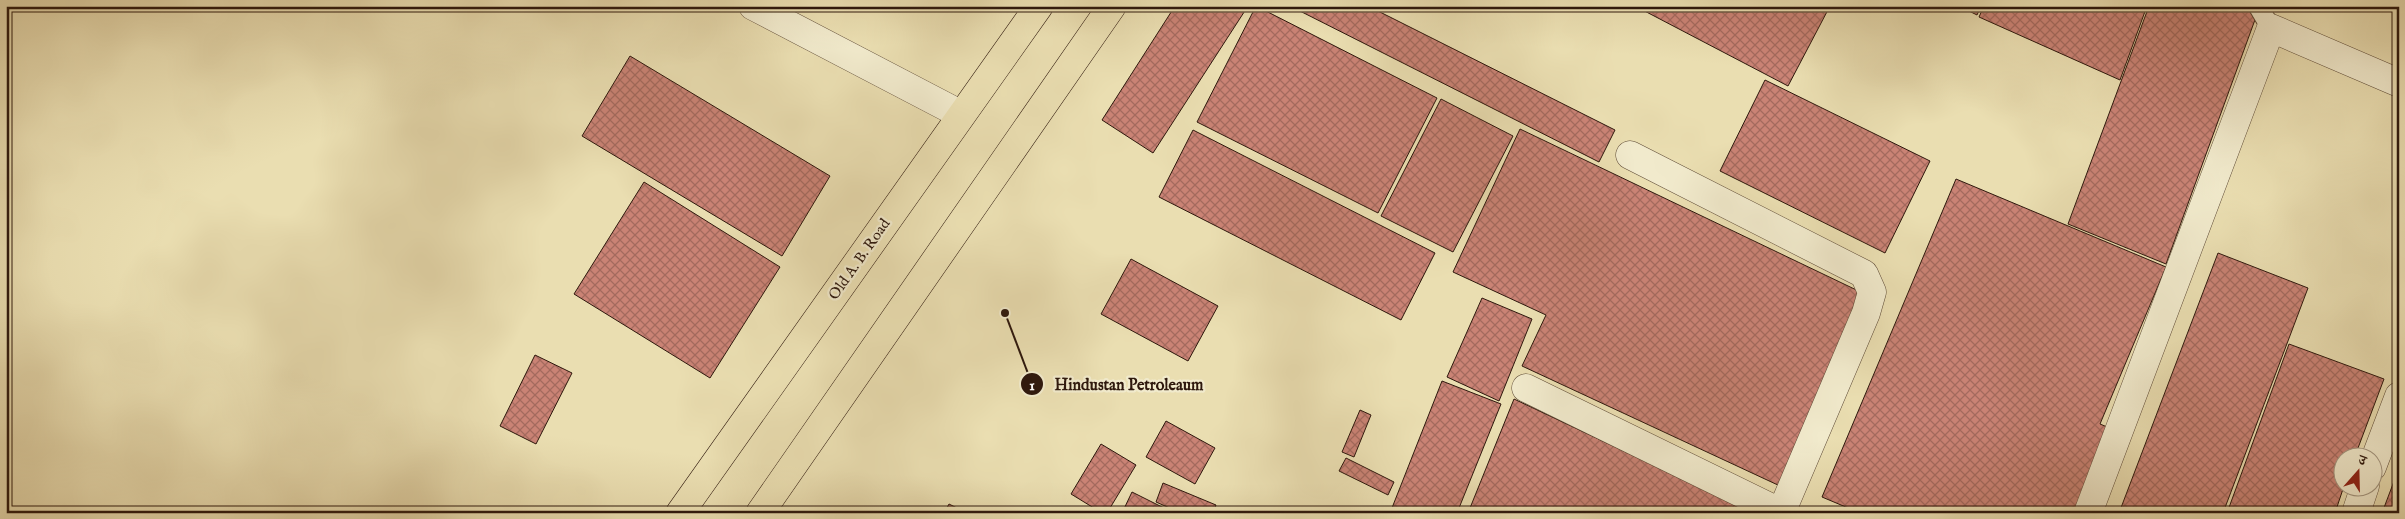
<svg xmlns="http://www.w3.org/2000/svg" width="2405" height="519" font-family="'IM FELL English','Noto Serif Devanagari',serif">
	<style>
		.building { fill: url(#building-cross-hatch); stroke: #2e180d }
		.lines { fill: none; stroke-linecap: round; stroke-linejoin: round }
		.service-casing { stroke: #5d4a36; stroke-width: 21 }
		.minor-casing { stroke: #5d4a36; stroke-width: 29 }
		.primary-casing { stroke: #2e180d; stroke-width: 29 }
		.service { stroke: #f1eacc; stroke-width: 19 }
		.minor { stroke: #f1eacc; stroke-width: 28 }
		.primary { stroke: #eadeb1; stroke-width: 28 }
		.labels { text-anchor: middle; stroke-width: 4.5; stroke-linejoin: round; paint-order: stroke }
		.street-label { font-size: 15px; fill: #2e180d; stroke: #f1eacc }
		.leader { fill: none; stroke: #2e180d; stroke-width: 2 }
		.callout-dot { fill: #2e180d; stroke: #f1eacc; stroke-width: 2 }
		.mark-label { font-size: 15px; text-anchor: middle; font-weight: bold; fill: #fff }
		.callout-label { font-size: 16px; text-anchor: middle; font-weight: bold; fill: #2e180d; stroke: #f1eacc; stroke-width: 4.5; stroke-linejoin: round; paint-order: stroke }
	</style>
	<defs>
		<pattern id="building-cross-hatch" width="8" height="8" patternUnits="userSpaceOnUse" patternTransform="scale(1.25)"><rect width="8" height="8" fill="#ca8375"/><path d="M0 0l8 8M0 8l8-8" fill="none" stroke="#a46a5e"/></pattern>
	</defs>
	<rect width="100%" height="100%" fill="#eadeb1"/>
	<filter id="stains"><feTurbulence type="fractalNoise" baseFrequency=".004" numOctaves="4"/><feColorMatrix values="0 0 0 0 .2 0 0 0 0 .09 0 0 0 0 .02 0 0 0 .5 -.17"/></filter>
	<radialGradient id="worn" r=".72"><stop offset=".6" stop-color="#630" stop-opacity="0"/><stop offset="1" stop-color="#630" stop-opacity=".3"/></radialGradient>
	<path class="building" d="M1175,6H1248L1153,153L1102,120Z
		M1256,6L1437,98L1378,213L1197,122Z
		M1290,6H1368L1615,130L1599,162Z
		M1635,6H1830L1788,86Z
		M1959,6H1981L1977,15Z
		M1984,6H2147L2120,80L1979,17Z
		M2149,6H2260L2166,264L2068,224Z
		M630,56L830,176L782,256L582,136Z
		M1765,80L1930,161L1885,253L1720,171Z
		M1441,99L1513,136L1453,252L1381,216Z
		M1520,129L1869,296L1780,486L1522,366L1546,315L1453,272Z
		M1193,130L1435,253L1401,320L1159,197Z
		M1956,179L2166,267L2100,424L2112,429L2076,513H1860L1822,497Z
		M644,182L780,267L710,378L574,294Z
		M2218,253L2308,288L2223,513H2119Z
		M1131,259L1218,306L1188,361L1101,314Z
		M1482,298L1532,319L1499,401L1447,377Z
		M2289,344L2384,379L2355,456H2342V486H2344L2335,513H2227Z
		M535,355L572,373L536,444L500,426Z
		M1442,381L1501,404L1457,513H1390Z
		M1514,399L1755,513H1468Z
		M1360,410L1371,415L1354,457L1342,452Z
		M1166,421L1215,448L1195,484L1146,457Z
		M1101,444L1136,465L1107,513H1102L1071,494Z
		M1346,458L1394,482L1388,495L1339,471Z
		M2399,468V513H2382Z
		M1163,483L1216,505L1213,513H1181L1156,502Z
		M1132,492L1174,513H1122Z
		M949,504L967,513H944Z"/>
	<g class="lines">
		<g class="service-casing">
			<path id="service" d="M2258,6L2271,28"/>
		</g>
		<g class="minor-casing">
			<path id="minor" d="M753,6L960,114
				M1630,155L1864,274L1872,292L1866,313L1781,513
				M1526,388L1782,513
				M2372,467L2399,396
				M2088,513L2271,28L2399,83
				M2356,513L2365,486"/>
		</g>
		<g class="primary-casing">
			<path id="primary" d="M680,513L1039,6
				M760,513L1112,6"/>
		</g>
		<use href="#service" class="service"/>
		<use href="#minor" class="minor"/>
		<use href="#primary" class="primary"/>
	</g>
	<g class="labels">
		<g class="street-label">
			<text transform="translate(859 259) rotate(-55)" y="5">Old A. B. Road</text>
		</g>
	</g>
	<path class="leader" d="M1005 313L1032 384"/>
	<g class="callout-dot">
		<circle cx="1005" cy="313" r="5"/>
		<circle cx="1032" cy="384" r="12"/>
	</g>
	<g class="mark-label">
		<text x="1032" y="390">1</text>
	</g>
	<g class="callout-label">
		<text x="1129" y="390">Hindustan Petroleaum</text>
	</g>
	<rect width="2405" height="519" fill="none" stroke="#eadeb1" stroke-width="25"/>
	<rect x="8" y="8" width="2390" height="504" fill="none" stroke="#2e180d" stroke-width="2.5"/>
	<rect x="12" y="12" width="2380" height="494" fill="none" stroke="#2e180d"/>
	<g transform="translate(2358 472) rotate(20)"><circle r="24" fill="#f1eacc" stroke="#a39680"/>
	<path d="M0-4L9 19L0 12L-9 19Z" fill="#8f2418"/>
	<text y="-8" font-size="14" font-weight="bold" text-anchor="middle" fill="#2e180d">उ</text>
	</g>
	<rect width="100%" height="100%" filter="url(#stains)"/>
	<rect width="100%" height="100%" fill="url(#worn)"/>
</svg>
